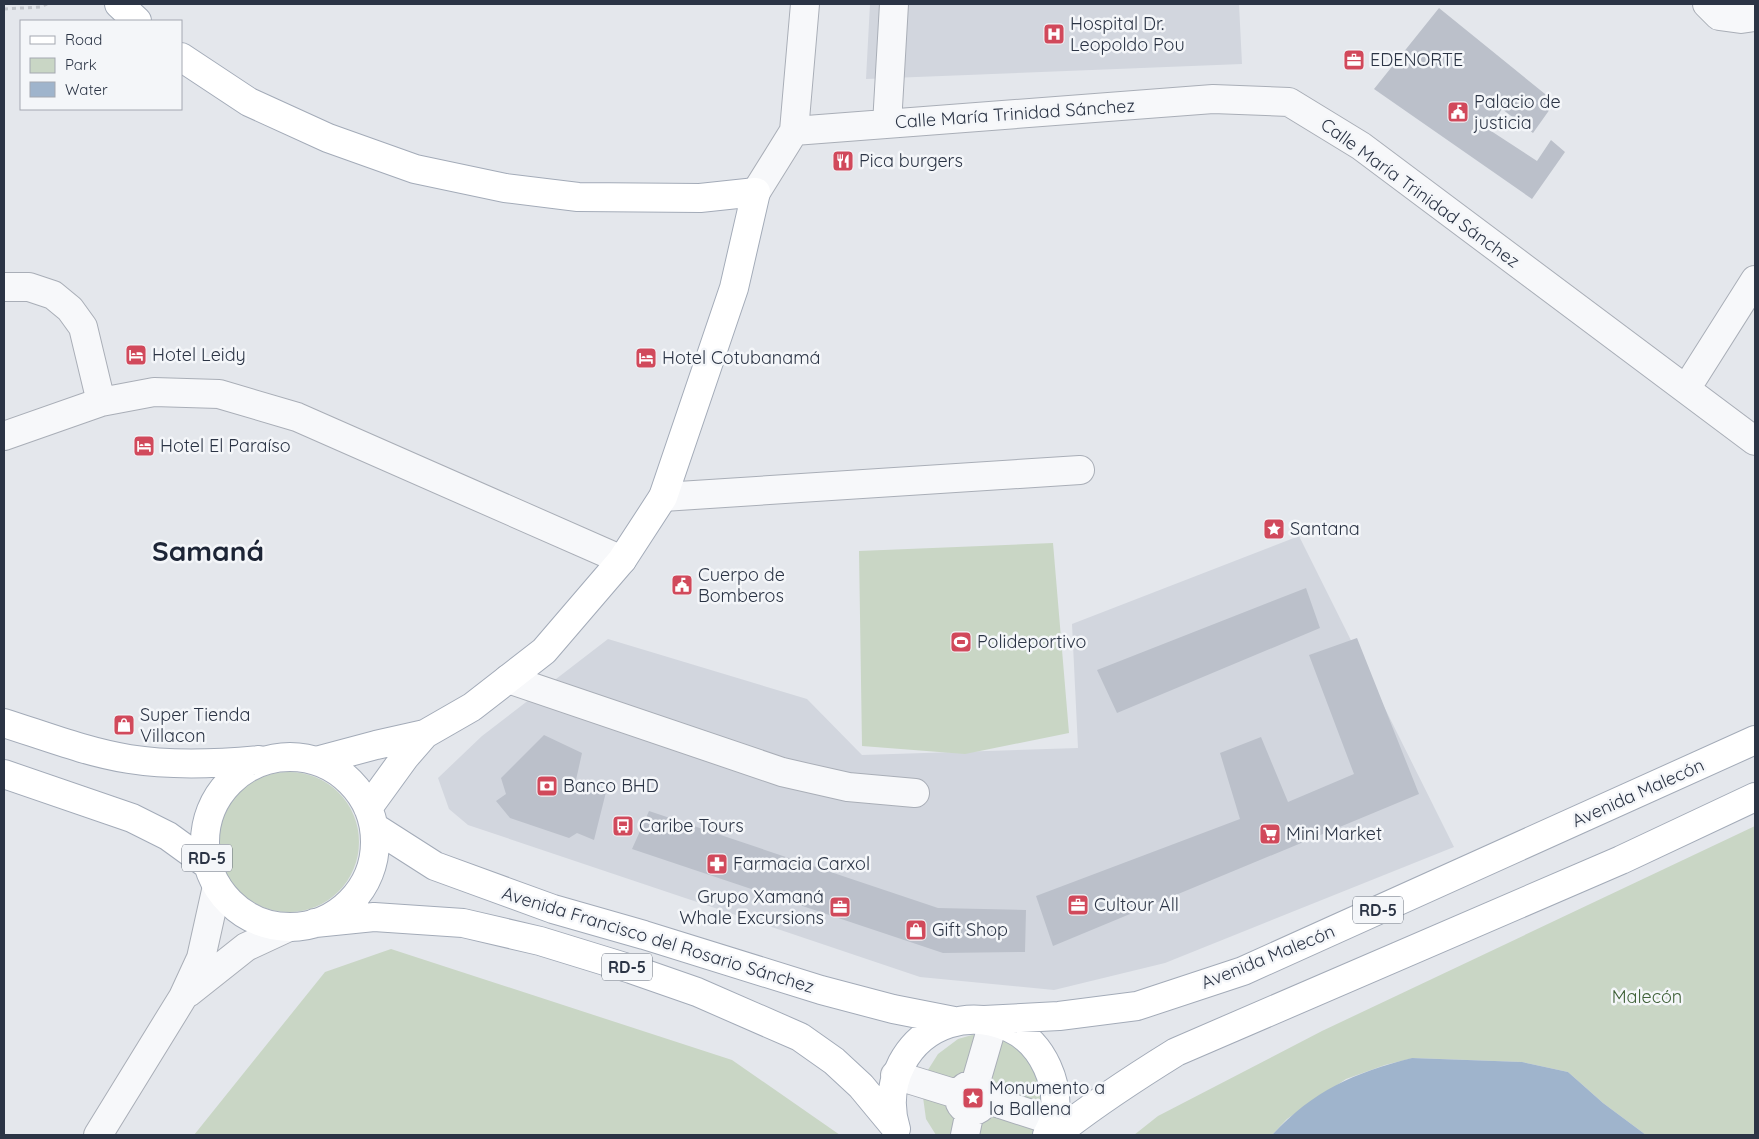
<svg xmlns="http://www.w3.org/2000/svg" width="1759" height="1139" font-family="Quicksand,sans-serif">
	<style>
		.built { fill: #d2d6de }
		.green { fill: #c9d6c5 }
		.water { fill: #9fb4cc }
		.building { fill: #bbc0ca }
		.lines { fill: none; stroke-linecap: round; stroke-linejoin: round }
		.minor-casing { stroke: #a9aeb7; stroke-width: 30 }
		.major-casing { stroke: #a3abb8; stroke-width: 30 }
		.path { stroke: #c2c5cb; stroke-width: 3; stroke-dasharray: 4 4; stroke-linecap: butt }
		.minor { stroke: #f7f8fa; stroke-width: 28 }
		.major { stroke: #fff; stroke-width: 28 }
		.labels { text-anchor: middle; stroke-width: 5; stroke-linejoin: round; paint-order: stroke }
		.shield { fill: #f4f6f9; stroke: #676e7b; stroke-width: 1 }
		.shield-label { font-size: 16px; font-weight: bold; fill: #2b3445 }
		.poi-label { font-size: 18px; fill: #2b3445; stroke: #f4f6f9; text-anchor: start }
		.street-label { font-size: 18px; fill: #2b3445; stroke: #f4f6f9 }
		.park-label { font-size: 18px; fill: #3f6138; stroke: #f4f6f9 }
		.town-label { font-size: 28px; font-weight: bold; fill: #1d2536; stroke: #f4f6f9 }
	</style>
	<rect width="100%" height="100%" fill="#e4e7ec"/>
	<path class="built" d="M870,4H1239L1242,64L866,79Z
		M1299,536L1454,847L1165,963L1054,990L920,977L468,825L449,809L438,778L482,736L608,639L807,699L862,755L1078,748L1072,624Z"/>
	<path class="green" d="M1053,543L1069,733L965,754L862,746L859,551Z
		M219 842a70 70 0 1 1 140 0a70 70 0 1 1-140 0Z
		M1755,826V1135H1646L1603,1103L1568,1072L1522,1062L1413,1058L1385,1065L1346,1079L1287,1119L1272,1135H1134L1158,1116L1322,1031Z
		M391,949L732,1060L840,1135H194L325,972Z
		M979,1033L1012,1038L1048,1081L1035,1135H936L926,1119L922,1090L926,1073L938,1054L958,1039Z"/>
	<path class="water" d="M1412,1058L1522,1062L1568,1072L1603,1103L1646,1135H1272C1314,1090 1354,1073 1412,1058Z"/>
	<path class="building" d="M1439,8L1555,102L1533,133L1502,109L1488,129L1537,161L1551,140L1565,152L1532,199L1374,89Z
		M1306,588L1320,628L1117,713L1097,670Z
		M1357,638L1419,794L1053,946L1036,896L1240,819L1220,753L1261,737L1288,802L1354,774L1309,655Z
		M544,735L582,753L576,780L606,792L594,840L577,833L569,838L510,818L496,801L506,794L501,778Z
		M649,811L938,908L1026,910L1025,952L943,953L632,849Z"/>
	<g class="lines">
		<g class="minor-casing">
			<path id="minor" d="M1707,4L1719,16L1741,19L1755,17
				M887,124L894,4
				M794,131L1213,99L1289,102L1361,146L1755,441
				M756,192L794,131L805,4
				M4,287H29L53,295L70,309L83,327L101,402
				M1686,389L1755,280
				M4,436L101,402L154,392L219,394L297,417L622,560
				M663,497L1080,470
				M508,679L782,772L848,787L915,793
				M188,993L246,947L289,927
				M895,1075L960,1095
				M975,1085L993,1023
				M959 1098a13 13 0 1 1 26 0a13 13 0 1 1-26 0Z
				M985,1099L1053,1121
				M98,1135L183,997L201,958L217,886
				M965,1135L970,1111"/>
		</g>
		<g class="major-casing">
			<path id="major" d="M119,4L137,21
				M181,57L249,102L328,138L415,169L505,188L578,197L700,198L756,192L734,288L663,497L622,560L544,651L472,707L425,734L376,745L316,761
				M4,723C45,736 86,752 129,759C172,766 216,764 259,760
				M205 842a85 85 0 1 1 170 0a85 85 0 1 1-170 0Z
				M4,774L132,818L168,836L208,865
				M368,808L405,757L425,734
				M374,827L435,866L553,909L644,935L821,990L893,1009L954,1021
				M315,923L374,917L463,923L540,941L631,969L697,992L800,1037L834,1061L861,1086L895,1127
				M984,1020L1059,1016L1137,1006L1243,971L1755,740
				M896,1129C889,1107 891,1084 902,1063C923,1024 969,1009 1010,1028C1043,1043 1062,1086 1053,1121C1052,1126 1049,1131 1047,1135
				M1055,1135C1094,1104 1134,1078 1176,1052L1621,860L1755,797"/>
		</g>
		<path class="path" d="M4,9L40,7L47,4"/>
		<use href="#minor" class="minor"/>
		<use href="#major" class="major"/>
	</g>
	<defs>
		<g id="hospital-square" transform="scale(1.125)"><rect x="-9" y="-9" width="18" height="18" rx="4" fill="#d1495b" stroke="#f4f6f9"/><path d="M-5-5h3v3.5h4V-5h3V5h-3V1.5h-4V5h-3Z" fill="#fff"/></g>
		<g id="office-square" transform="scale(1.125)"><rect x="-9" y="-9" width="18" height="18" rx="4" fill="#d1495b" stroke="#f4f6f9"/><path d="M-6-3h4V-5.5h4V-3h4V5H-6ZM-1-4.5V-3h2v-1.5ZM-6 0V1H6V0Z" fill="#fff"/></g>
		<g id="civic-square" transform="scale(1.125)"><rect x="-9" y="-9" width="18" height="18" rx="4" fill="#d1495b" stroke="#f4f6f9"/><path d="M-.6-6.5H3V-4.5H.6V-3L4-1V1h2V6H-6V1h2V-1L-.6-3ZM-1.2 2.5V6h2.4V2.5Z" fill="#fff"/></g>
		<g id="restaurant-square" transform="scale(1.125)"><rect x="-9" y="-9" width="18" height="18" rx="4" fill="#d1495b" stroke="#f4f6f9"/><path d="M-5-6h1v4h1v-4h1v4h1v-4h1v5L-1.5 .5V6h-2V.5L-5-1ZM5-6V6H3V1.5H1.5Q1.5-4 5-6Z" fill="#fff"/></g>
		<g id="hotel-square" transform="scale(1.125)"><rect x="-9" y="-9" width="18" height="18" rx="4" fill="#d1495b" stroke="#f4f6f9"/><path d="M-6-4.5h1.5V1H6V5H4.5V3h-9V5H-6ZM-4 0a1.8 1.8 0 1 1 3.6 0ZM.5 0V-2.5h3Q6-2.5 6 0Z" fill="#fff"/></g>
		<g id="sight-square" transform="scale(1.125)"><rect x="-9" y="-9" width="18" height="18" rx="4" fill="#d1495b" stroke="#f4f6f9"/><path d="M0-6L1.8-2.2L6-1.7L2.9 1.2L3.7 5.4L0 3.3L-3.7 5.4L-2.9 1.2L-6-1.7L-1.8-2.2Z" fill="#fff"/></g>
		<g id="stadium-square" transform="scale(1.125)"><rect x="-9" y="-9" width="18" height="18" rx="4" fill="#d1495b" stroke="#f4f6f9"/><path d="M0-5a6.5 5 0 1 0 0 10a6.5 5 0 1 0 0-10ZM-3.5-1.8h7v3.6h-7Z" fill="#fff"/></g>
		<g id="shop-square" transform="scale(1.125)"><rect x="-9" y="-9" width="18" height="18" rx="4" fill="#d1495b" stroke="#f4f6f9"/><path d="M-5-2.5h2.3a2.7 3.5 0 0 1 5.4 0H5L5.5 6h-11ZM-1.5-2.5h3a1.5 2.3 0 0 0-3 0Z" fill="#fff"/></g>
		<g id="bank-square" transform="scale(1.125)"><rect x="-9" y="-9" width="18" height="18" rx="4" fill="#d1495b" stroke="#f4f6f9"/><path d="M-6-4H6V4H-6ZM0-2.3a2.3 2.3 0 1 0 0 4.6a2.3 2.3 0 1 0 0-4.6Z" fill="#fff"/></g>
		<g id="bus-square" transform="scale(1.125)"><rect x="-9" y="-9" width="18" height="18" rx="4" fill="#d1495b" stroke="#f4f6f9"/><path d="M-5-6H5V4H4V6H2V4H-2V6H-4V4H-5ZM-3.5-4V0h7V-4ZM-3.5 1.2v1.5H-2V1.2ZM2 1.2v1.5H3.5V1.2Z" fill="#fff"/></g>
		<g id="supermarket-square" transform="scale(1.125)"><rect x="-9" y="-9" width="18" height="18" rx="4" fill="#d1495b" stroke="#f4f6f9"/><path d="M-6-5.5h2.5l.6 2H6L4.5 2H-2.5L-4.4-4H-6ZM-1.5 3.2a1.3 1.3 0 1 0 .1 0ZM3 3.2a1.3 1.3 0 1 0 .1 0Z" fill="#fff"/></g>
		<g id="pharmacy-square" transform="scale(1.125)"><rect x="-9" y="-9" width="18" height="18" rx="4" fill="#d1495b" stroke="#f4f6f9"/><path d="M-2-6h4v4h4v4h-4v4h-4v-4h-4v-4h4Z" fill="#fff"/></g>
	</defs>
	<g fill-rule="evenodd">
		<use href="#hospital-square" x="1054" y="34"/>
		<use href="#office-square" x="1354" y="60"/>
		<use href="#civic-square" x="1458" y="112"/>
		<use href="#restaurant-square" x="843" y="161"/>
		<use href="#hotel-square" x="136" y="355"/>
		<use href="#hotel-square" x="646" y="358"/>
		<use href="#hotel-square" x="144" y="446"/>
		<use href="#sight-square" x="1274" y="529"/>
		<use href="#civic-square" x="682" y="585"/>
		<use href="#stadium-square" x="961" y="642"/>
		<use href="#shop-square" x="124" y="725"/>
		<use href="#bank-square" x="547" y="786"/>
		<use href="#bus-square" x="623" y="826"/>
		<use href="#supermarket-square" x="1270" y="834"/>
		<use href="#pharmacy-square" x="717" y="864"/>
		<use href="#office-square" x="1078" y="905"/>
		<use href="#office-square" x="840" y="907"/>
		<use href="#shop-square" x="916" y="930"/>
		<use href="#sight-square" x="973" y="1098"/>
	</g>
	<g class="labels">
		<g class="shield">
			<rect x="182" y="844.5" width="50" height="27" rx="4"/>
			<rect x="1353" y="896.5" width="50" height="27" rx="4"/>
			<rect x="602" y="953.5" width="50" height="27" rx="4"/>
		</g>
		<g class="shield-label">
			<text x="207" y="864">RD-5</text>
			<text x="1378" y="916">RD-5</text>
			<text x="627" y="973">RD-5</text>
		</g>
		<g class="poi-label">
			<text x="1070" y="30">Hospital Dr.<tspan x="1070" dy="21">Leopoldo Pou</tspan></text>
			<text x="1370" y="66">EDENORTE</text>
			<text x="1474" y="108">Palacio de<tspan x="1474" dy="21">justicia</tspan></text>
			<text x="859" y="167">Pica burgers</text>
			<text x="152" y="361">Hotel Leidy</text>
			<text x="662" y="364">Hotel Cotubanamá</text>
			<text x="160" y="452">Hotel El Paraíso</text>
			<text x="1290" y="535">Santana</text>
			<text x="698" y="581">Cuerpo de<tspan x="698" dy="21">Bomberos</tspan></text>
			<text x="977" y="648">Polideportivo</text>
			<text x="140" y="721">Super Tienda<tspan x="140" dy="21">Villacon</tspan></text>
			<text x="563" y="792">Banco BHD</text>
			<text x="639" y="832">Caribe Tours</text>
			<text x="1286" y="840">Mini Market</text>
			<text x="733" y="870">Farmacia Carxol</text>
			<text x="824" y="903" text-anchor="end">Grupo Xamaná<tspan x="824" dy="21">Whale Excursions</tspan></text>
			<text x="1094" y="911">Cultour All</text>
			<text x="932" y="936">Gift Shop</text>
			<text x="989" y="1094">Monumento a<tspan x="989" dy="21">la Ballena</tspan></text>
		</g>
		<g class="street-label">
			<text transform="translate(1015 114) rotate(-4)" y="6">Calle María Trinidad Sánchez</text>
			<text transform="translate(1420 193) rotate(36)" y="6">Calle María Trinidad Sánchez</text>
			<text transform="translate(1638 793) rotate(-24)" y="6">Avenida Malecón</text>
			<text transform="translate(658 940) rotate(17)" y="6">Avenida Francisco del Rosario Sánchez</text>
			<text transform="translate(1268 957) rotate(-22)" y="6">Avenida Malecón</text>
		</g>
		<g class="park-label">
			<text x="1647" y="1003">Malecón</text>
		</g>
		<g class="town-label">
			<text x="208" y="561">Samaná</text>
		</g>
	</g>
	<rect width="1759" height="1139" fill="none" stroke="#2b3445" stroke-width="10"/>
	<rect x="20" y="20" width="162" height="90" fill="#f4f6f9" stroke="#a4a8b1"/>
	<rect x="30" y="36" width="25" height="8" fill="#ffffff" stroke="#a4a8b1"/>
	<text x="65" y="45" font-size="15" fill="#2b3445">Road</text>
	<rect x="30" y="58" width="25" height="15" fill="#c9d6c5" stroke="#a4a8b1"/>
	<text x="65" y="70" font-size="15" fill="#2b3445">Park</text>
	<rect x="30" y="82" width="25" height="15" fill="#9fb4cc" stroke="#a4a8b1"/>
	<text x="65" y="95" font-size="15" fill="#2b3445">Water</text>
</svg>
